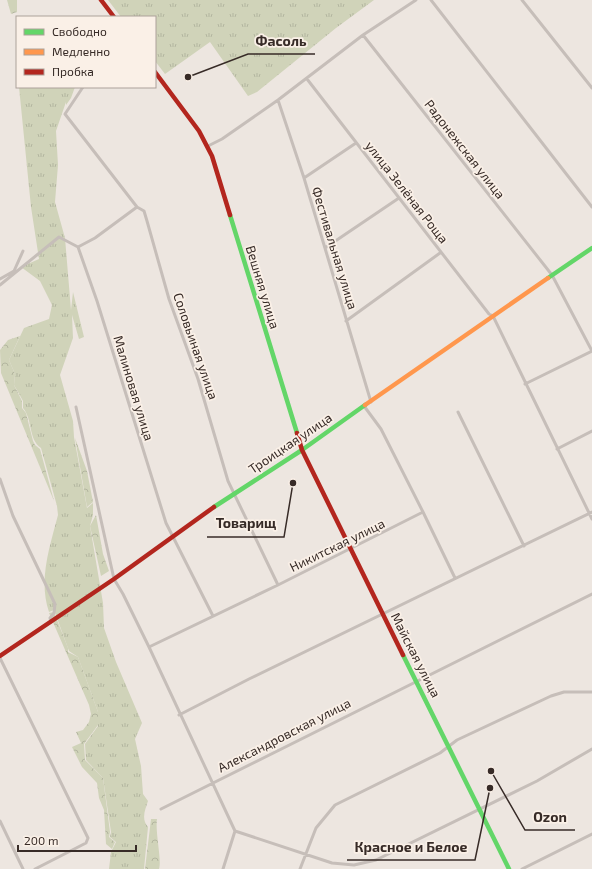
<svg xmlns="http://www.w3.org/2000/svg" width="592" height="869" font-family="'Exo 2',sans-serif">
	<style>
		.grass { fill: url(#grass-tufts) }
		.forest { fill: url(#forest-crowns) }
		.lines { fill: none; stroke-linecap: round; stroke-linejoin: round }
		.street { stroke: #c6beb9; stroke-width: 3 }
		.fast { stroke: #63d668; stroke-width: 4.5 }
		.slow { stroke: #ff974d; stroke-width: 4.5 }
		.jam { stroke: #b3261e; stroke-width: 4.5 }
		.labels { text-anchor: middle; stroke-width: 3.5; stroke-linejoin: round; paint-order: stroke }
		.street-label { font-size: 13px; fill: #372b27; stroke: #faf0e7 }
		.leader { fill: none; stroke: #372b27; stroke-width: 1.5 }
		.callout-dot { fill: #372b27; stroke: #faf0e7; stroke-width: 1.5 }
		.callout-label { font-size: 14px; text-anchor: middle; font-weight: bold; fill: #372b27; stroke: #faf0e7; stroke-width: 3.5; stroke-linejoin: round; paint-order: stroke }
	</style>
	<defs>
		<pattern id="grass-tufts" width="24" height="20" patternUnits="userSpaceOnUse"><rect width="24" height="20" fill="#d0d3b9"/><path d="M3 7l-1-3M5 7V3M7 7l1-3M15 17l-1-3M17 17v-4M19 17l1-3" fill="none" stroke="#b3b59f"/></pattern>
		<pattern id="forest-crowns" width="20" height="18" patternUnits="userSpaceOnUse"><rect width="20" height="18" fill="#d0d3b9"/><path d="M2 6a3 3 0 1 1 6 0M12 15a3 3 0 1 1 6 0" fill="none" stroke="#b3b59f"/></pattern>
	</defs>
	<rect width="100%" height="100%" fill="#ede6e0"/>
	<path class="grass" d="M108,0H374L336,28L257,92L248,96L210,42L165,74L155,61V17H121Z
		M19,87H75L71,98L66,105V102L56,131L58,165L55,202L65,238L71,310L73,292L84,337L79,339L72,315L73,338L60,375L73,421L74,437L87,508L93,503V515L90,526L103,603L104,628L116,662L142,723L135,739L141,766L143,794L148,801C145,810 141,819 148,827L144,869H109L111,852L116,842L110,837L111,832L103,778L86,760L85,744L98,726V712L78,657L69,651L54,610L49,612C38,580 50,546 58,515L57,506L41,448C28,439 33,420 23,408V401L14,385L15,374L9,360L24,328L49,319L52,305L40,281L21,267L39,259L31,207Z"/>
	<path class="forest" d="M7,0H17V12L11,14Z
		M20,336L9,360L15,374L14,385L22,401V408L26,413L33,441L35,445L40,449L54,501L1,373L0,350L8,340Z
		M75,438L87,471L93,502L87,507Z
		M96,515L103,554L109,571L101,576L90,526Z
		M54,612L68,648V652L78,657L98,712V725L84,744L85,760L103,778L110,832L109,837L115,842L112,849L106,844L104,810L99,798L97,783L82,767L72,747L81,743L76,732L83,730L89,722L91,714L89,705L49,613Z
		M151,819H157C155,833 162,860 159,869H145Z"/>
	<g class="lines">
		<path class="street" d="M431,0L592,207
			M522,0L592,88
			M363,35L552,275L592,351L525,384
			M307,79L489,314L493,316L592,519
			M278,100L304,178L371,402
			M208,146L222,139L278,100L363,35L416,0
			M304,178L356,143
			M137,207L144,211L147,221L169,299L198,379L228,481L278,585
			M78,247L97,301L166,523L213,616
			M325,248L399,198
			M0,279L14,271L23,251
			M0,285L59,237L78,247L95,238L137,207L65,114L83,87
			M346,321L440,253
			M76,407L114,579L123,594L149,647L235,831L223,869
			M458,412L524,546
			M557,449L592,431
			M0,479L13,516L55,604L54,613L50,618L51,622
			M423,512L455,578
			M149,647L278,585L423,512L381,429L364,406
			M0,658L88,838L86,843L35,869
			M179,715L249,679L592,512
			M161,809L592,594
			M0,821L23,869
			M235,831L332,863L354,865L376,860L537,781L592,749
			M300,869L316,828L335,805L440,753L457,740L551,696L564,692H592
			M522,869L592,834"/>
		<path class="fast" d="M230,215L297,433
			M548,278L592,248
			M214,507L302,450L365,405
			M403,655L509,869"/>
		<path class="slow" d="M365,405L548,278"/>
		<path class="jam" d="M101,0L114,17
			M155,72L199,131L212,156L230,215
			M297,433L302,450L403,655
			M0,656L114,579L214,507"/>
	</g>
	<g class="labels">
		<g class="street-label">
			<text transform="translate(465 149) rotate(52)" y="5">Радонежская улица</text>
			<text transform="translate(407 192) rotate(52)" y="5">улица Зелёная Роща</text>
			<text transform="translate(335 248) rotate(73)" y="5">Фестивальная улица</text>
			<text transform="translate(263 287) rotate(73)" y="5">Вешняя улица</text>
			<text transform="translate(196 346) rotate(71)" y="5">Соловьиная улица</text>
			<text transform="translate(134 388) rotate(73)" y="5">Малиновая улица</text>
			<text transform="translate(290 443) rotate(-34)" y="5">Троицкая улица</text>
			<text transform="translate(337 545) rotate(-26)" y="5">Никитская улица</text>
			<text transform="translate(416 655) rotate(63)" y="5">Майская улица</text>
			<text transform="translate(284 735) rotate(-27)" y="5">Александровская улица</text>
		</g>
	</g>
	<path class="leader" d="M188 77L248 54H315M293 483L284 537H207M491 771L525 830H575M490 788L475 860H347"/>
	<g class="callout-dot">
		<circle cx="188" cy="77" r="4"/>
		<circle cx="293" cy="483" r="4"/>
		<circle cx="491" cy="771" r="4"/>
		<circle cx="490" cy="788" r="4"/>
	</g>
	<g class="callout-label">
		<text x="281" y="46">Фасоль</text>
		<text x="246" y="528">Товарищ</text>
		<text x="550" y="822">Ozon</text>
		<text x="411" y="852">Красное и Белое</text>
	</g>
	<rect x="16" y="16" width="140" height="72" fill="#faf0e7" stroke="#aca19a"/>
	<rect x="24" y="29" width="20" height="6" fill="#63d668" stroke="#aca19a"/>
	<text x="52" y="36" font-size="12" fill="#372b27">Свободно</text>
	<rect x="24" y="49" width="20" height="6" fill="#ff974d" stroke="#aca19a"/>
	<text x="52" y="56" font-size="12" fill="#372b27">Медленно</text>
	<rect x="24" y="69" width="20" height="6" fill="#b3261e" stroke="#aca19a"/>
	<text x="52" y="76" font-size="12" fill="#372b27">Пробка</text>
	<path d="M18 845v6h118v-6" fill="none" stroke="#372b27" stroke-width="2"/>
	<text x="24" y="845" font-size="12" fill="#372b27" stroke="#faf0e7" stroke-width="3" paint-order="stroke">200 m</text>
</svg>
